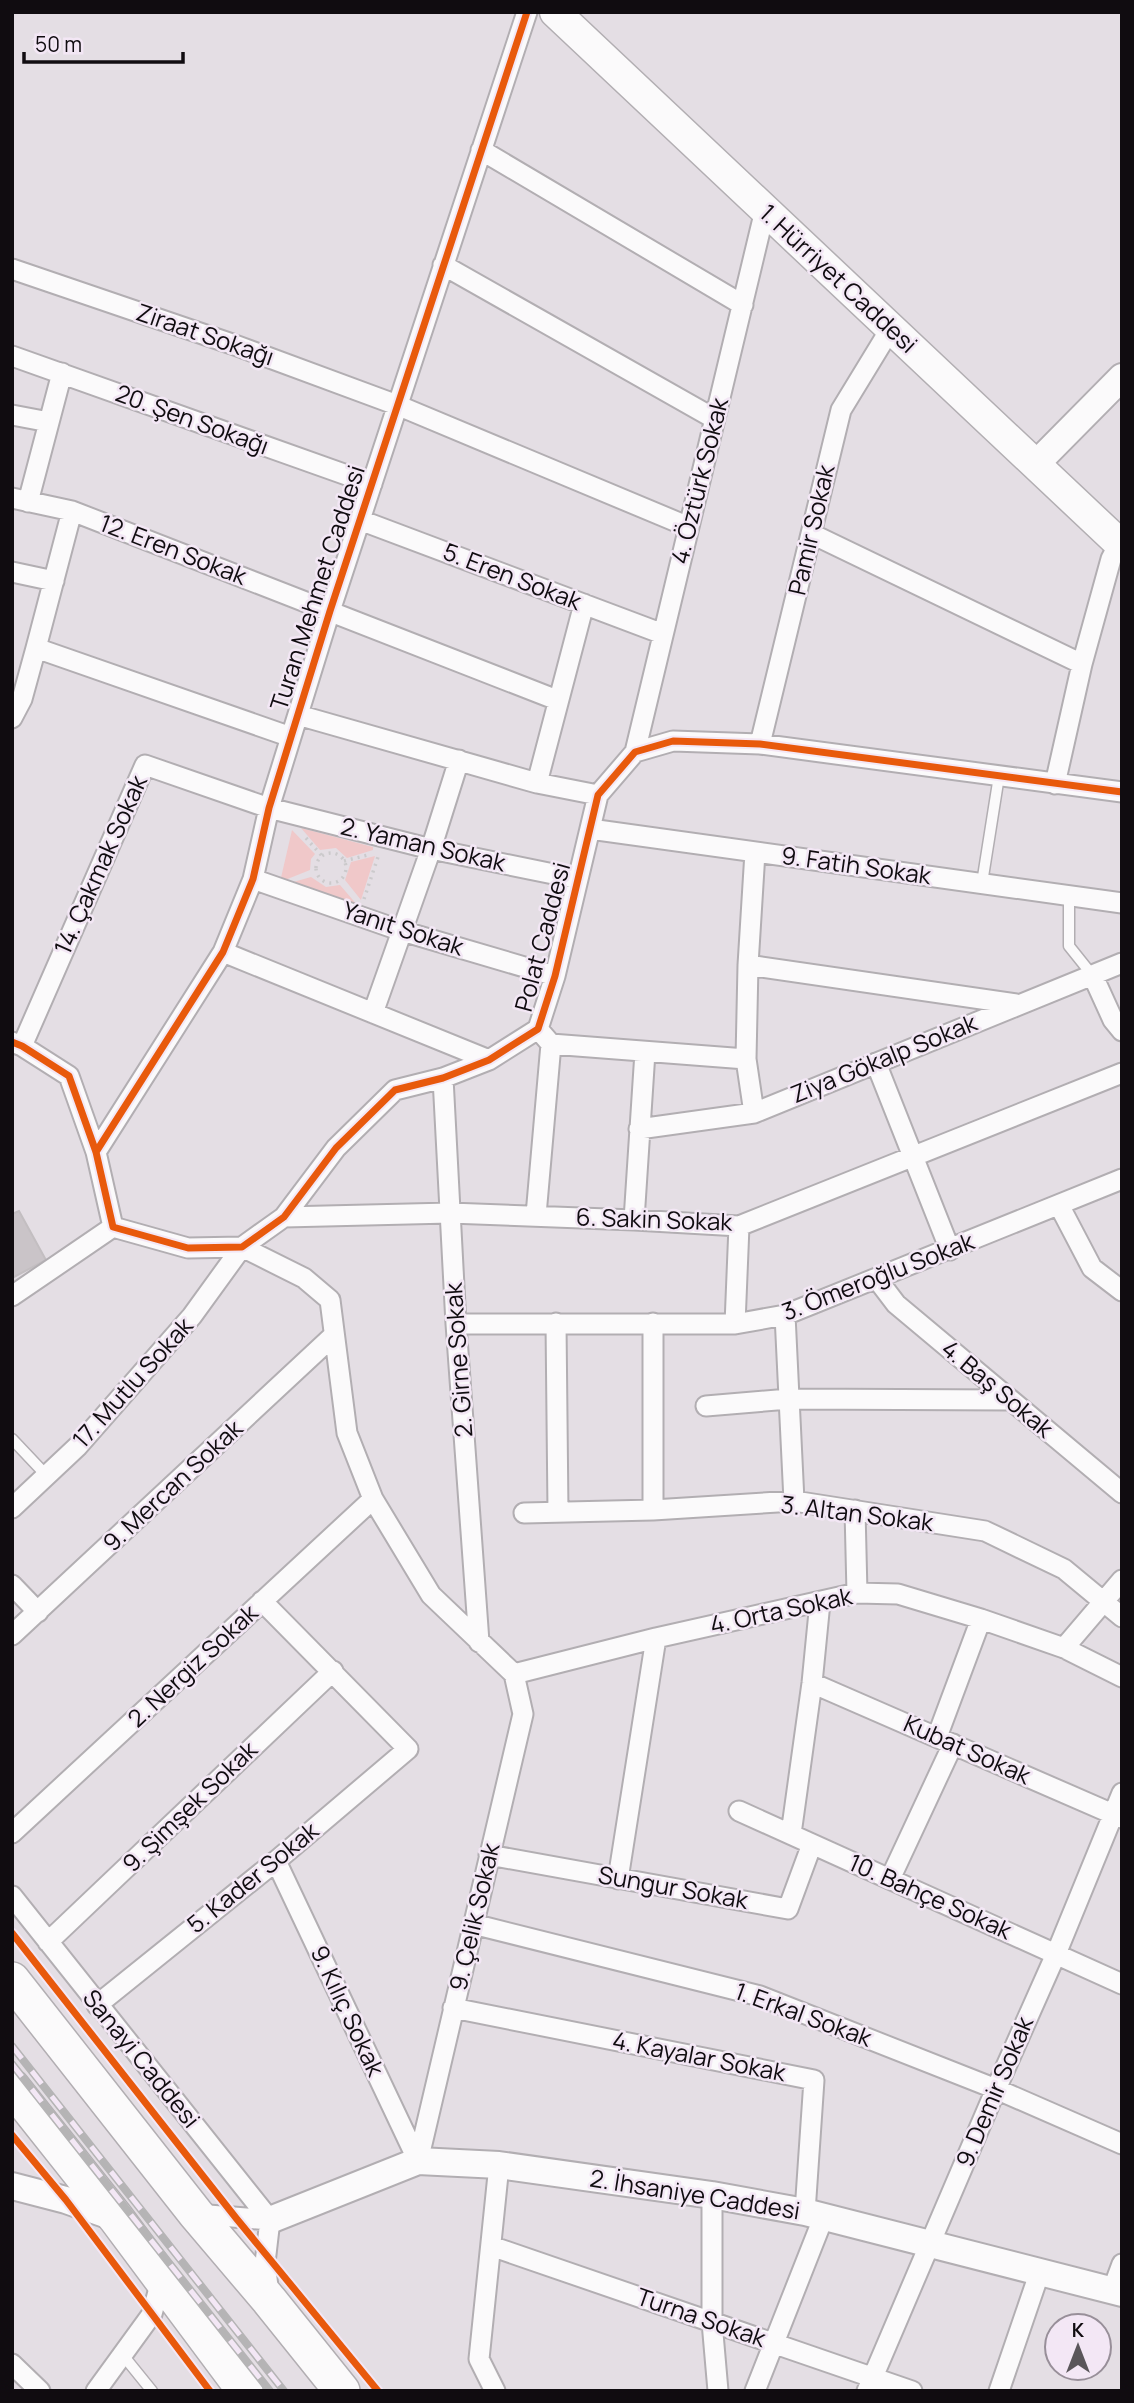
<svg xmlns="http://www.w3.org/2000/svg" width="1134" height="2403" font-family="Manrope,sans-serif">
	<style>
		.green { fill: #f0c8c9 }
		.building { fill: #cac4c8; stroke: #c3bec1; stroke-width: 2 }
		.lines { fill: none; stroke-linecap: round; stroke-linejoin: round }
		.lane-casing { stroke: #b2aeb2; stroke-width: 13 }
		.street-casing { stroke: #b2aeb2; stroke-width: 23 }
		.secondary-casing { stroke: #b2aeb2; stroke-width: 30 }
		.primary-casing { stroke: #b2aeb2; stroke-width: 33 }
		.highway-casing { stroke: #b2aeb2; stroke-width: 38 }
		.path { stroke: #cccacc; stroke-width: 3.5; stroke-dasharray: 2 5; stroke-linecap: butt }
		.lane { stroke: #fbfafb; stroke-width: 10 }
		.street { stroke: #fbfafb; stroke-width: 19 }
		.secondary { stroke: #fbfafb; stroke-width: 26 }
		.primary { stroke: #fbfafb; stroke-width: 30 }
		.highway { stroke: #fbfafb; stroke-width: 35 }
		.rail-casing { stroke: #b5b4b5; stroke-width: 8 }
		.rail { stroke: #f3e7f5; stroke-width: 5; stroke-dasharray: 16; stroke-linecap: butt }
		.cycleway-casing { stroke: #f3e7f5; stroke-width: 11 }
		.cycleway { stroke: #e8590c; stroke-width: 7 }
		.labels { text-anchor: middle; stroke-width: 5; stroke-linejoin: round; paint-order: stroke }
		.street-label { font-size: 24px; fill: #100c10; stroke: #f3e7f5 }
	</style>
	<rect width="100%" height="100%" fill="#e4dee4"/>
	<path class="green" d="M301,828L373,847V850L347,858L336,848L320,850Z
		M292,830L315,854L311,859L310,870L280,882Z
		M375,856L361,900L345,880L351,862Z
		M311,877L326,887L340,885L358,906L283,885Z"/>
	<path class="building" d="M19,1211L46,1260L12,1278V1214Z"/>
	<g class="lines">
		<g class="lane-casing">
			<path id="lane" d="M982,883L999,776
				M1069,896V946L1093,976
				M12,1439L47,1476
				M122,2354L152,2391"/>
		</g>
		<g class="street-casing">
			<path id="street" d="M481,150L743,305
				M443,265L715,419
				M12,269L232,344L397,405L689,527
				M12,356L372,484
				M12,415L49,422
				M12,498L72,511L557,700
				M28,502L62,373
				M360,520L663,634
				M812,534L1082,664
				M12,572L54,581
				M36,648L291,737
				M298,715L537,783L598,795
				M12,718L22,699L36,648L72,511
				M760,744L841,410L891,328
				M635,752L765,210
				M537,783L584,604
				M1055,784L1082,664L1111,559L1119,544
				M590,829L1122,903
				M253,879L402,931L555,976
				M223,952L489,1060
				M748,965L1016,1004
				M1093,976L1113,1020L1122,1031
				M373,1013L431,849L459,760
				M538,1029L551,1044L746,1059
				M12,1042L22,1046L69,1076L96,1152L113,1227L188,1248L242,1247L284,1217L336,1148L395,1090L443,1078L489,1060L538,1029L555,976L598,795L635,752L673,741L760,744L1122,792
				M22,1046L145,765L269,808L431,849L578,879
				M876,1063L950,1250
				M443,1078L456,1324L479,1642
				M754,1113L746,1059L748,965L755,852
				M639,1129L754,1113L1122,963
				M96,1152L223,952L253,879L269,808L330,611L527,12
				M1059,1205L1092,1268L1122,1291
				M536,1215L551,1044
				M284,1217L450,1213L634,1220L739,1226L1122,1073
				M634,1220L645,1052
				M877,1279L896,1304L1122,1493
				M12,1296L113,1227
				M785,1315L794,1501
				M556,1323L558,1512
				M653,1323V1510
				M456,1324H735L785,1315L1122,1179
				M735,1324L739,1226
				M706,1406L789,1399L1010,1400
				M12,1508L78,1446L192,1316L242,1247L304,1278L330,1300L347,1433L373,1499L431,1595L514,1674
				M855,1510L857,1593
				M524,1513L653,1510L794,1501L985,1531L1064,1569L1122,1617
				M12,1585L38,1612
				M12,1635L333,1336
				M1064,1648L1122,1580
				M514,1674L656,1638L857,1593L898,1594L981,1619L1064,1648L1122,1677
				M812,1683L1122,1818
				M937,1737L981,1619
				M739,1811L1122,1984
				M12,1833L373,1499
				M791,1834L812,1683L820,1602
				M489,1855L788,1909L812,1844
				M276,1861L418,2161
				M618,1879L656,1638
				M890,1879L953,1744
				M12,1896L270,2220L265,2263L269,2294
				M473,1924L760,1996L996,2089L1122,2144
				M48,1942L333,1671
				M97,2005L276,1861L408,1749L262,1601
				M453,2008L814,2080L805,2212
				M418,2161L523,1714L514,1674
				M712,2195V2322L718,2391
				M196,2214L270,2220
				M491,2246L912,2391
				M1112,2291L1122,2264
				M12,2364L40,2391
				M96,2391L152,2314L161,2281
				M495,2391L479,2359L499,2165
				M755,2391L824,2216
				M867,2391L996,2089L1056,1954L1122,1793
				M999,2391L1039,2274"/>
		</g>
		<g class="secondary-casing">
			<path id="secondary" d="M1035,465L1122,377
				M12,2186L66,2200L116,2218
				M270,2220L418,2161L499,2165L712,2195L805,2212L1122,2293"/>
		</g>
		<g class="primary-casing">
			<path id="primary" d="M555,12L1122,546"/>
		</g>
		<g class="highway-casing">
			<path id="highway" d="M12,1980L196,2214L269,2300L342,2391
				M12,2087L116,2218L245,2391"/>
		</g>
		<path class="path" d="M306,838L322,856
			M316 868a15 15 0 1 1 30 0a15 15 0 1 1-30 0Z
			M344,861L368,855
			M364,899L378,857"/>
		<use href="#lane" class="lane"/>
		<use href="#street" class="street"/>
		<use href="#secondary" class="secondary"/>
		<use href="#primary" class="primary"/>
		<use href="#highway" class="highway"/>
		<g class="rail-casing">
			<path id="rail" d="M12,2046L284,2391
				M12,2064L270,2391"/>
		</g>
		<use href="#rail" class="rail"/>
		<g class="cycleway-casing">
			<path id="cycleway" d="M12,1042L22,1046L69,1076L96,1152L113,1227L188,1248L242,1247L284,1217L336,1148L395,1090L443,1078L489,1060L538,1029L555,976L598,795L635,752L673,741L760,744L1122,792
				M96,1152L223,952L253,879L269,808L330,611L527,12
				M12,1933L236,2218L378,2391
				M12,2135L66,2200L210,2391"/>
		</g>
		<use href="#cycleway" class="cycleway"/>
	</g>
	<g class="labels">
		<g class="street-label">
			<text transform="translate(838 279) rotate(43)" y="8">1. Hürriyet Caddesi</text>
			<text transform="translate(205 335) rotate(19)" y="8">Ziraat Sokağı</text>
			<text transform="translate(192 420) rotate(20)" y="8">20. Şen Sokağı</text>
			<text transform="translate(700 481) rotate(-76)" y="8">4. Öztürk Sokak</text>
			<text transform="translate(812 530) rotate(-77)" y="8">Pamir Sokak</text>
			<text transform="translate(173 550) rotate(21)" y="8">12. Eren Sokak</text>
			<text transform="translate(512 577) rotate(21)" y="8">5. Eren Sokak</text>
			<text transform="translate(318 588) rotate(-72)" y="8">Turan Mehmet Caddesi</text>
			<text transform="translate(423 845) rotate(13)" y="8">2. Yaman Sokak</text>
			<text transform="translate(101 865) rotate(-66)" y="8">14. Çakmak Sokak</text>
			<text transform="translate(856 866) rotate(8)" y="8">9. Fatih Sokak</text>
			<text transform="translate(403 929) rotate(18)" y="8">Yanıt Sokak</text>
			<text transform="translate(543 937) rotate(-75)" y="8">Polat Caddesi</text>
			<text transform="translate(884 1059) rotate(-22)" y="8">Ziya Gökalp Sokak</text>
			<text transform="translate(654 1220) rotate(2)" y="8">6. Sakin Sokak</text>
			<text transform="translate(878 1277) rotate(-21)" y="8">3. Ömeroğlu Sokak</text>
			<text transform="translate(459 1360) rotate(-94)" y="8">2. Girne Sokak</text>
			<text transform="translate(133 1383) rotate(-48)" y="8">17. Mutlu Sokak</text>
			<text transform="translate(997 1389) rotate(40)" y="8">4. Baş Sokak</text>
			<text transform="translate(173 1486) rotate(-43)" y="8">9. Mercan Sokak</text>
			<text transform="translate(857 1514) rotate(7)" y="8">3. Altan Sokak</text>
			<text transform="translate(781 1611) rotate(-12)" y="8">4. Orta Sokak</text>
			<text transform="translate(193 1666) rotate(-43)" y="8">2. Nergiz Sokak</text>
			<text transform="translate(967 1750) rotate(24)" y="8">Kubat Sokak</text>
			<text transform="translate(190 1807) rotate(-44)" y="8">9. Şimşek Sokak</text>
			<text transform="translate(253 1878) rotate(-39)" y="8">5. Kader Sokak</text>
			<text transform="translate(673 1888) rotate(10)" y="8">Sungur Sokak</text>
			<text transform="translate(930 1897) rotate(24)" y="8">10. Bahçe Sokak</text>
			<text transform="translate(475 1917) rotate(-77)" y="8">9. Çelik Sokak</text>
			<text transform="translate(347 2011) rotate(65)" y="8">9. Kılıç Sokak</text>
			<text transform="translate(803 2015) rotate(20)" y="8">1. Erkal Sokak</text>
			<text transform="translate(699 2057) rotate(11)" y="8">4. Kayalar Sokak</text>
			<text transform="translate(141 2059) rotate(51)" y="8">Sanayi Caddesi</text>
			<text transform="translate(995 2092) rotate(-67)" y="8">9. Demir Sokak</text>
			<text transform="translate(695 2195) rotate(9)" y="8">2. İhsaniye Caddesi</text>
			<text transform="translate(701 2318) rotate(19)" y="8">Turna Sokak</text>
		</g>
	</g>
	<rect width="1134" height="2403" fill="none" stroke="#100c10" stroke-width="28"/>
	<g transform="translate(1078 2347)"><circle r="33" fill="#f3e7f5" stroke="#988f99" stroke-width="2"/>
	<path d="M0-5L12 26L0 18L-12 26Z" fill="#5a565a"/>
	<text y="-10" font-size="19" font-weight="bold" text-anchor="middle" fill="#100c10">K</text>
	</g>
	<path d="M24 52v10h159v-10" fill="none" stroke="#100c10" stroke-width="3.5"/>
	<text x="35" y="52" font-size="21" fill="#100c10" stroke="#f3e7f5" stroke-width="5" paint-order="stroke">50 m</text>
</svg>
